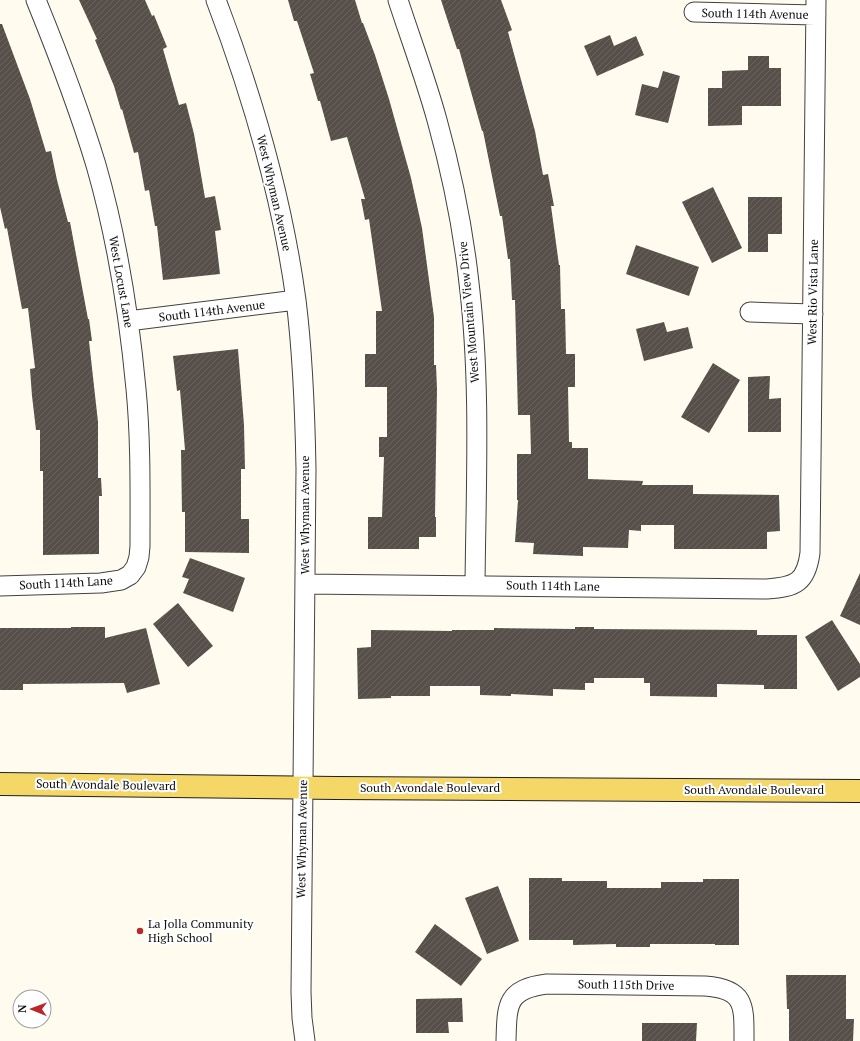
<svg xmlns="http://www.w3.org/2000/svg" width="860" height="1041" font-family="'PT Serif',serif">
	<style>
		.building { fill: url(#building-hatch) }
		.lines { fill: none; stroke-linecap: round; stroke-linejoin: round }
		.minor-casing { stroke: #414141; stroke-width: 21 }
		.major-casing { stroke: #1f1f1f; stroke-width: 24 }
		.minor { stroke: #fff; stroke-width: 19 }
		.major { stroke: #f5d768; stroke-width: 22 }
		.poi-dot { fill: #bb282b; stroke: #fff; stroke-width: 1.5 }
		.labels { text-anchor: middle; stroke-width: 4; stroke-linejoin: round; paint-order: stroke }
		.street-label { font-size: 12px; fill: #0e0e0e; stroke: #fff }
		.poi-label { font-size: 12px; fill: #0e0e0e; stroke: #fff; text-anchor: start }
	</style>
	<defs>
		<pattern id="building-hatch" width="6" height="6" patternUnits="userSpaceOnUse"><rect width="6" height="6" fill="#564f4a"/><path d="M-1 1l2-2M0 6l6-6M5 7l2-2" fill="none" stroke="#696460"/></pattern>
	</defs>
	<rect width="100%" height="100%" fill="#fffcef"/>
	<path class="building" d="M79,0H145L152,16L154,15L167,47L163,49L179,105L186,103L194,134L205,198L215,196L221,230L215,231L220,274L163,280L157,226H155L149,190L145,191L138,152L134,153L122,109L121,110L114,86L95,40L97,39Z
		M288,0H355L362,23H363L375,55L389,99L411,178L422,228L434,317V365H436L437,389L435,517H436V537H419V549H368V517H382L384,457H379V437H387V387H365V354H376V311H382L375,261L369,219L365,220L361,199H365L347,137L331,141L320,101H318L310,74L314,73L297,21H294Z
		M441,0H501L512,30L508,32L535,131L543,175L548,174L554,206H551L559,265H560L561,309H565L566,354H575V387H568L569,442H572V448H588V479L643,481L642,485H693V494L779,495L780,531L767,532V549H674V525H641V531L629,530L628,548L583,547V556L533,554L534,543L515,542L518,500H517V454H531L530,415H518L515,300H512L510,259H508L502,216H500L483,131H482L459,49H457Z
		M0,24H2L30,99L46,152L51,151L57,180L68,222H70L88,319H89L92,341H89L98,422V478H101L102,496H99V554L43,555V471H40V430H36L32,396L30,369L35,368L28,308L22,309L7,228L5,229L0,207Z
		M610,35L614,46L636,36L644,55L597,76L584,46Z
		M748,56H769V68H781V106H742V125L708,126V88H722V71L748,70Z
		M663,71L680,76L668,123L635,115L642,84L658,88Z
		M713,187L742,248L712,263L682,202Z
		M748,197H782V234H768V252H748Z
		M636,245L699,267L689,296L626,274Z
		M664,322L667,332L688,327L693,348L644,361L636,329Z
		M238,349L244,425L245,469H241V519H249V553L185,552V512H182L181,450H185L180,390L177,391L173,356Z
		M713,363L740,380L709,433L681,417Z
		M770,376L769,399L781,398V432H748V377Z
		M190,558L245,578L233,612L183,593L189,579L182,577Z
		M860,573V625L840,616Z
		M178,603L213,646L188,667L153,624Z
		M832,620L860,664V677L838,691L805,637Z
		M71,627H105V638L146,628L160,684L127,693L124,683L23,684V690H0V628H71Z
		M575,627H594V629L757,630V635H797V689H764V685L717,684V697L650,696V683H644V678H594V683H585V690L553,689V696L511,694V696L480,695V686H430V696H391V698L358,699L357,648L371,647V630L452,631V630H494V628L575,629Z
		M529,878H562V881H607V888H661V882H703V879H739V945H715V944H650V947H616V944L573,945V940H529Z
		M498,886L519,941L487,954L465,898Z
		M435,924L482,959L461,986L415,952Z
		M786,975H846V1019H854L853,1041H789V1009H787Z
		M462,998L463,1022H448L449,1033H416V999Z
		M642,1023H697L696,1041H642Z"/>
	<g class="lines">
		<g class="minor-casing">
			<path id="minor" d="M216,0C253,97 282,197 296,300C303,356 305,413 306,469L301,992L302,1018L305,1041
				M398,0C411,40 426,80 437,120C452,174 463,228 469,283C481,383 476,484 475,585
				M694,12L816,15
				M750,312L813,314
				M128,321L296,300
				M305,584L767,589C795,587 806,583 810,553L816,0
				M0,586L101,583L121,580L130,575L136,567L139,557L140,546C140,494 141,441 136,389C129,314 117,238 96,165C79,109 58,54 36,0
				M506,1041C507,1005 506,989 547,984L705,986C746,989 744,1006 744,1041"/>
		</g>
		<g class="major-casing">
			<path id="major" d="M0,784L336,788L860,791"/>
		</g>
		<use href="#minor" class="minor"/>
		<use href="#major" class="major"/>
	</g>
	<circle class="poi-dot" cx="140" cy="931" r="4"/>
	<g class="labels">
		<g class="street-label">
			<text transform="translate(755 14) rotate(1)" y="4">South 114th Avenue</text>
			<text transform="translate(274 193) rotate(77)" y="4">West Whyman Avenue</text>
			<text transform="translate(121 282) rotate(80)" y="4">West Locust Lane</text>
			<text transform="translate(813 292) rotate(-89)" y="4">West Rio Vista Lane</text>
			<text transform="translate(212 311) rotate(-7)" y="4">South 114th Avenue</text>
			<text transform="translate(469 312) rotate(-95)" y="4">West Mountain View Drive</text>
			<text transform="translate(305 515) rotate(-90)" y="4">West Whyman Avenue</text>
			<text transform="translate(66 583) rotate(-3)" y="4">South 114th Lane</text>
			<text transform="translate(553 586) rotate(1)" y="4">South 114th Lane</text>
			<text transform="translate(106 785) rotate(1)" y="4">South Avondale Boulevard</text>
			<text x="430" y="792">South Avondale Boulevard</text>
			<text x="754" y="794">South Avondale Boulevard</text>
			<text transform="translate(302 839) rotate(-89)" y="4">West Whyman Avenue</text>
			<text transform="translate(626 985) rotate(1)" y="4">South 115th Drive</text>
		</g>
		<g class="poi-label">
			<text x="148" y="928">La Jolla Community<tspan x="148" dy="14">High School</tspan></text>
		</g>
	</g>
	<g transform="translate(32 1009) rotate(271)"><circle r="19" fill="#ffffff" stroke="#9f9f9f"/>
	<path d="M0-3L7 15L0 10L-7 15Z" fill="#bb282b"/>
	<text y="-6" font-size="11" font-weight="bold" text-anchor="middle" fill="#0e0e0e">N</text>
	</g>
</svg>
